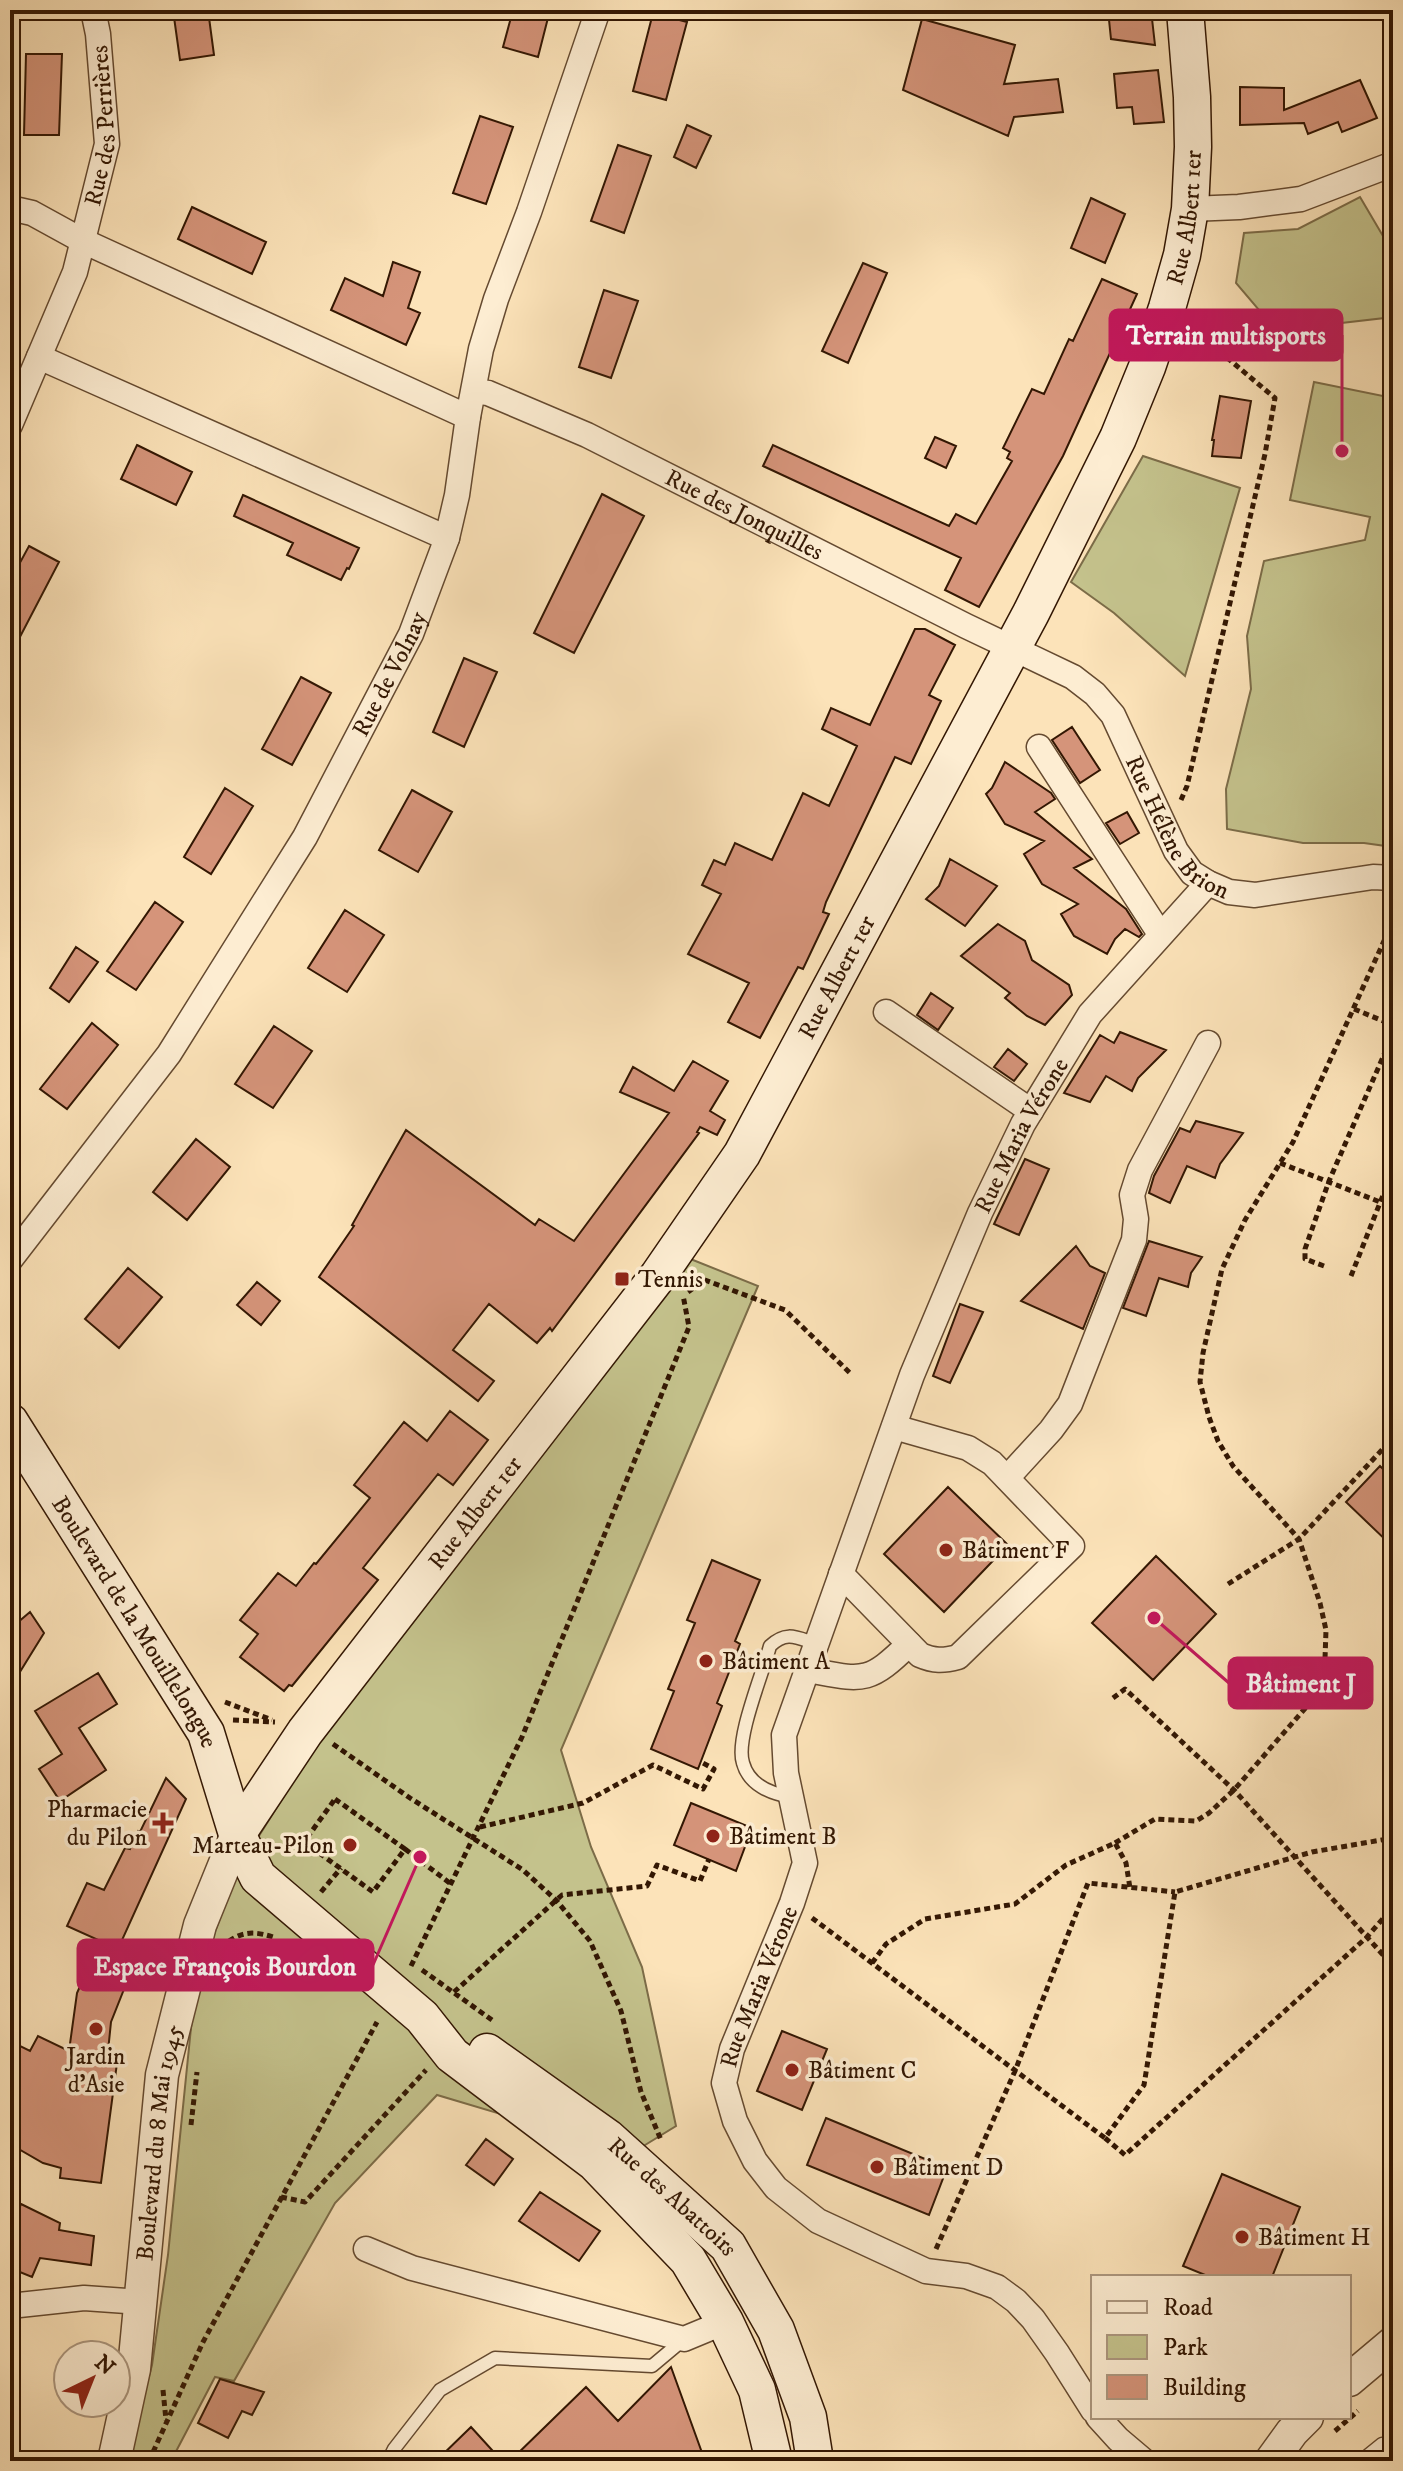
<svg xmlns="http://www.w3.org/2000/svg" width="1403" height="2471" font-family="'IM FELL DW Pica',serif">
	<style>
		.green { fill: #c4c28c; stroke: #7c6c48; stroke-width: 2 }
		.building { fill: #d5947a; stroke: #331703; stroke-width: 2 }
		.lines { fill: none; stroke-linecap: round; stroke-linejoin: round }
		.service-casing { stroke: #654a30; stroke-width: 15 }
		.minor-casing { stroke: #654a30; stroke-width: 27 }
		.tertiary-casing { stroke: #654a30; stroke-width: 35 }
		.secondary-casing { stroke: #331703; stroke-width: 39 }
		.path { stroke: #331703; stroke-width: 5; stroke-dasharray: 6 4; stroke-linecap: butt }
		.service { stroke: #fdedd2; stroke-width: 12 }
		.minor { stroke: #fdedd2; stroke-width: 24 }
		.tertiary { stroke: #fdedd2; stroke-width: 32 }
		.secondary { stroke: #fdedd2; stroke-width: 36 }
		.poi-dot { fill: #8f2418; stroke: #fdedd2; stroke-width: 3 }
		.labels { text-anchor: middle; stroke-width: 7; stroke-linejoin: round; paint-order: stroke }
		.street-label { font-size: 24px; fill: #331703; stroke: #fdedd2 }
		.poi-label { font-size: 24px; fill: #331703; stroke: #fdedd2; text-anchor: start }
		.leader { fill: none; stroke: #c2185b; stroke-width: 3 }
		.callout-dot { fill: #c2185b; stroke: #fdedd2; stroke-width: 3 }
		.callout { fill: #c2185b; stroke: #c2185b; stroke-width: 3 }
		.callout-label { font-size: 26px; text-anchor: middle; font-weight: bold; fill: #fff }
	</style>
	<rect width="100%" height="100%" fill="#fce3b9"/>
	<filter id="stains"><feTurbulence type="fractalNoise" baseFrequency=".0025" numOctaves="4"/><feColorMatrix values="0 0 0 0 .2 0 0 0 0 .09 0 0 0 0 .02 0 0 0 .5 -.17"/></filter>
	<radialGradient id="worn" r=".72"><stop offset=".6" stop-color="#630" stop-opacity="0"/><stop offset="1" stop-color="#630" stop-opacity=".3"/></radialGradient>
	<path class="green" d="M1360,197L1393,253V317L1298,328L1264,316L1236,283L1244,233L1298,229Z
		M1314,382L1393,398V847L1364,843H1303L1227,829L1226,789L1251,689L1247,636L1264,561L1365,540L1370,517L1290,500Z
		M1143,456L1240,488L1185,676L1114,613L1071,582Z
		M688,1258L758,1286L561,1750L591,1847L642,1967L676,2126L632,2153L437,2095L335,2203L234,2381L215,2377L171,2461H126L152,2365L168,2255L193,2008L213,1937L239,1868L317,1743Z"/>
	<path class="building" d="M173,10H208L214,55L180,60Z
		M513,10H550L538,57L503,47Z
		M1108,10H1151L1155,45L1111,39Z
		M653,13L687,22L666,100L633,91Z
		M922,19L1015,45L1004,84L1058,79L1063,112L1014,117L1008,136L903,90Z
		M26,54H62L59,135H24Z
		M1158,70L1164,122L1134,124L1132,107L1117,108L1114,74Z
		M1360,80L1377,118L1342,132L1338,122L1308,134L1304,123L1240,125V87L1284,88V110Z
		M480,116L513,127L486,204L453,193Z
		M687,125L711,136L696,168L674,157Z
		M618,145L651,156L624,233L591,221Z
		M1091,198L1125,214L1105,263L1071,248Z
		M192,207L266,242L252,274L178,239Z
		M393,262L420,272L408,308L420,313L406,345L331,310L345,278L383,296Z
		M863,263L887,273L848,363L822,351Z
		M1102,279L1137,294L1063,456L979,607L945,590L961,558L763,466L773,445L949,526L956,514L976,524L1012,461L1007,458L1010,452L1003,448L1032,389L1044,394L1069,339L1073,341Z
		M604,290L638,301L611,378L579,367Z
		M1220,396L1251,401L1241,458L1212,456L1214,440H1212Z
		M935,437L956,446L946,468L925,458Z
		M137,445L192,472L176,505L121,479Z
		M602,494L644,516L574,653L534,633Z
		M243,495L359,548L349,569L347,568L341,580L287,555L293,543L234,516Z
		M29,546L59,562L10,656V581Z
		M915,629H925L955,645L929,695L941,701L911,764L895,757L826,902L823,912L829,914L803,969L798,967L760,1038L728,1022L749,983L688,954L721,894L702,885L714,860L725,865L735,843L772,860L803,793L829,806L857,746L822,729L831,708L870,725Z
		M464,658L497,672L464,747L433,732Z
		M301,677L331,693L292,765L262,749Z
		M1072,727L1100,770L1080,783L1052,740Z
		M1005,762L1051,793L1055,799L1035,812L1092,859L1074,868L1126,909L1142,934L1139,937L1125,929L1115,939L1107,954L1074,936L1061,914L1078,904L1042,884L1024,854L1044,841L1005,824L986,794L992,788Z
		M225,788L253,806L211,874L184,857Z
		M412,790L452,812L418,872L379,850Z
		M1127,812L1139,833L1120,844L1106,823Z
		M950,859L997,886L965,926L926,899L939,886Z
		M155,902L183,922L136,990L107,971Z
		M345,910L384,935L347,992L308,968Z
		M998,924L1025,941L1032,960L1069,985L1072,995L1045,1025L1027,1016L1005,998L1010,993L961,956Z
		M76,947L98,962L69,1002L50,988Z
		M931,993L953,1008L938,1030L917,1015Z
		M92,1023L118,1045L67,1109L40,1089Z
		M274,1026L312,1051L273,1108L235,1084Z
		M1120,1032L1166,1050L1138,1078L1132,1091L1106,1076L1090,1102L1064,1093L1100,1035L1114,1043Z
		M1008,1049L1027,1064L1014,1081L994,1067Z
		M693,1061L728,1081L710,1111L725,1120L717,1135L700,1127L697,1132L699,1133L591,1279L552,1331L550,1328L537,1343L489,1304L453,1350L494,1381L478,1401L319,1277L354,1226L352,1225L406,1130L535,1225L539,1219L574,1241L669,1113L620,1092L633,1067L674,1091Z
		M1196,1121L1243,1133L1220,1164L1215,1178L1187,1166L1170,1203L1149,1193L1154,1176L1180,1128L1190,1132Z
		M196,1139L230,1167L187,1220L153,1192Z
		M1025,1159L1049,1169L1019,1235L994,1224Z
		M1149,1241L1202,1257L1191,1273L1188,1287L1159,1278L1146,1316L1123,1308Z
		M1076,1246L1090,1266L1105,1273L1083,1329L1021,1301Z
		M128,1268L162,1297L119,1348L85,1319Z
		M257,1282L280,1301L261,1325L237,1305Z
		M960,1304L983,1312L950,1383L933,1376Z
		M450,1411L488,1440L453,1485L438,1474L363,1568L378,1580L292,1686L289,1685L284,1691L240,1657L258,1634L240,1620L278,1573L296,1586L314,1563L316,1564L370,1498L354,1485L404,1422L427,1441Z
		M1380,1466L1393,1479V1547L1346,1502Z
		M948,1487L1008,1545L944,1612L884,1554Z
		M1156,1556L1216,1614L1153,1680L1092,1623Z
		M712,1560L760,1580L735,1641L740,1644L717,1703L722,1706L698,1769L651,1749L674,1691L668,1689L695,1623L687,1620Z
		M30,1612L44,1633L10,1688V1629Z
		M98,1673L117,1704L79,1728L106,1770L60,1801L39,1769L62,1754L35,1711Z
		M166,1778L186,1799L118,1949L67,1926L87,1883L104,1890L125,1848L130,1849L138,1831L140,1832Z
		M691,1803L752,1828L736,1871L674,1845Z
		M97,1948L134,1964L111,2022L107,2061L117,2063L101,2183L60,2178L61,2168L43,2163L10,2144V2041L30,2051L38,2036L69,2051L77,1993Z
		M782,2031L827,2049L802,2110L757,2091Z
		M826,2118L947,2168L929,2215L807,2165Z
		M486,2139L513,2159L494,2185L466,2165Z
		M1222,2174L1300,2207L1272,2277H1210L1183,2266Z
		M540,2192L600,2231L579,2261L519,2221Z
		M21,2204L60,2223L59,2230L94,2236L91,2265L40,2258L32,2277L10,2268V2230Z
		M671,2367L705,2461H510L586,2387L618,2421Z
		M220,2379L264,2392L252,2415L242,2411L228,2438L198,2423Z
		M471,2427L502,2461H436Z"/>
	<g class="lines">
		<g class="service-casing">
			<path id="service" d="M792,1797C771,1794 749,1785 743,1763C735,1739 763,1673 770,1646C787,1630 797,1638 817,1644
				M388,2461L394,2449L440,2390L495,2358L652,2366L683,2340
				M1361,2461L1382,2444L1393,2454"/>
		</g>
		<g class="minor-casing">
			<g id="minor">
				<path d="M10,208L32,213L83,241L468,417"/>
				<path d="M1190,209L1239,207L1301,199L1393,164"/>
				<path d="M39,357L447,538"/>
				<path id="s1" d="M474,391L488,393L587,435L966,626L1073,677L1095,694L1113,715L1176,851L1192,873L1208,883L1229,892L1255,895L1373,877L1393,878"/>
				<path id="s2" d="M10,425L75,272L107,144L98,34L93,10"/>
				<path d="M1039,747L1160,934"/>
				<path d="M886,1012L1031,1111"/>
				<path id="s3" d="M10,1260L169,1054L305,837L411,634L447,538L457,495L468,417L481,349L496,299L529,212L598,10"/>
				<path d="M1007,1478L1051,1430L1070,1404L1134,1240L1136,1219L1132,1195L1140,1170L1208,1043"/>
				<path d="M841,1574L920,1655C934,1661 943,1661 958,1657L1072,1546L992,1463L968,1448L894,1427"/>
				<path d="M807,1670C863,1680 867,1685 909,1644"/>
				<path d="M366,2249L412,2268L684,2339L725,2322"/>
				<path d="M10,2306L84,2298L141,2302"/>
				<path id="s4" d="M1093,2410L1057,2353L1033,2319L1016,2301L997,2287L966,2276L926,2271L818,2221L776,2188L755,2161L735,2121L724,2083L732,2049L792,1903L805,1863L786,1773L784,1735L912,1375L980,1213L1023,1124L1090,1014L1208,883"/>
				<path d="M1098,2417L1118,2439L1144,2461"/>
			</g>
		</g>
		<g class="tertiary-casing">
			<g id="tertiary">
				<path d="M1349,2380L1393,2343"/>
				<path id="s5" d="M114,2461L134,2369L162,2075L200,1925L237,1834"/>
				<path d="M1271,2461L1292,2432L1307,2417"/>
			</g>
		</g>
		<g class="secondary-casing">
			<g id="secondary">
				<path id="s6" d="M10,1422L206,1733L237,1834L258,1877L422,2017L452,2055L595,2163L688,2260L725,2322L757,2390L774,2461"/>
				<path id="s7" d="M237,1834L305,1732L658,1276L742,1154L1031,613L1118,438L1147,367L1167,308L1182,255L1190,209L1193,147L1192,97L1185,10"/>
				<path id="s8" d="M487,2052L608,2138L728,2246L776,2330L808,2417L815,2461"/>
			</g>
		</g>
		<path class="path" d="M1181,800L1187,786L1265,454L1275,398L1194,330
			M1354,1009L1393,1025
			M1280,1163L1393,1207
			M1324,1266L1305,1259V1249L1329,1181L1393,1034
			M1351,1276L1393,1170
			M688,1292L705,1280L785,1310L850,1373
			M1228,1584L1299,1539L1393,1438
			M1113,1698L1125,1689L1234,1790L1385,1957L1393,1962
			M225,1702L272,1720
			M233,1720L275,1722
			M333,1744L410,1798L523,1870L556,1900L590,1941L621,2011L641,2092L661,2140
			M335,1799L405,1849L373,1892L304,1842Z
			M480,1827L583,1803L653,1765L703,1789L714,1769L701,1762
			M1115,1843L1155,1819L1196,1821L1209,1813L1234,1790L1308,1705L1321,1680L1325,1659L1326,1630L1320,1603L1299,1539L1233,1466L1218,1441L1209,1417L1200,1382L1203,1353L1222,1269L1245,1220L1293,1142L1393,921
			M405,1849L451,1884
			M321,1892L341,1868
			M812,1918L1105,2138L1144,2085L1175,1892L1312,1852L1393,1838
			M229,1941C245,1930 258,1932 276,1938
			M872,1963L886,1944L925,1919L1015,1904L1066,1865L1115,1843L1126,1863L1130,1888
			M411,1966L522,1737L689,1327L683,1295
			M422,1970L492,2020
			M454,1992L562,1895L647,1886L657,1865L700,1881L709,1859
			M191,2125L197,2072
			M1105,2138L1125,2155L1367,1937L1393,1907
			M281,2197L305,2202L426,2070
			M936,2249L1015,2071L1088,1883L1175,1892
			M163,2390L166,2420
			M1335,2431L1358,2411
			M149,2461L203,2342L377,2022"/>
		<use href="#service" class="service"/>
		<use href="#minor" class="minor"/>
		<use href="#tertiary" class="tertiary"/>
		<use href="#secondary" class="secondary"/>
	</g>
	<g class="poi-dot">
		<rect x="614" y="1271" width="16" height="16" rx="4"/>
		<circle cx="946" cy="1550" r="8"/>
		<circle cx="706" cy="1661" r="8"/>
		<path d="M159 1811h8v8h8v8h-8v8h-8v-8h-8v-8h8z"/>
		<circle cx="713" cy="1836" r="8"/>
		<circle cx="350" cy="1845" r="8"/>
		<circle cx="96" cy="2029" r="8"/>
		<circle cx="792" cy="2070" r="8"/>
		<circle cx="877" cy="2167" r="8"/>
		<circle cx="1242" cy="2237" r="8"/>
	</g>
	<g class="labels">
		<g class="street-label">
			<text dy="8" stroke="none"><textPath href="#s2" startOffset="316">Rue des Perrières</textPath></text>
			<text dy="8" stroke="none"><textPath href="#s7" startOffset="1888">Rue Albert 1er</textPath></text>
			<text dy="8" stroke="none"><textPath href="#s1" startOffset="298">Rue des Jonquilles</textPath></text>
			<text dy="8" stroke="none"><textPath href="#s3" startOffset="700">Rue de Volnay</textPath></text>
			<text dy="8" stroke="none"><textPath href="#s1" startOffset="852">Rue Hélène Brion</textPath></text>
			<text dy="8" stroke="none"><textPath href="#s7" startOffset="1048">Rue Albert 1er</textPath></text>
			<text dy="8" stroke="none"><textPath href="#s4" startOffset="1532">Rue Maria Vérone</textPath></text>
			<text dy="8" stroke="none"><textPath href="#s7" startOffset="400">Rue Albert 1er</textPath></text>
			<text dy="8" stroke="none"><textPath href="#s6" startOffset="236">Boulevard de la Mouillelongue</textPath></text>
			<text dy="8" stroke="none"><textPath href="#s4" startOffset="624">Rue Maria Vérone</textPath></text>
			<text dy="8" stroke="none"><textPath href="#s5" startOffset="322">Boulevard du 8 Mai 1945</textPath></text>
			<text dy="8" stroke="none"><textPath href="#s8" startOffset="236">Rue des Abattoirs</textPath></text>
		</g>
		<g class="poi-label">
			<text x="638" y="1287">Tennis</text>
			<text x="962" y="1558">Bâtiment F</text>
			<text x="722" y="1669">Bâtiment A</text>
			<text x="147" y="1817" text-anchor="end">Pharmacie<tspan x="147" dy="28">du Pilon</tspan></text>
			<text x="729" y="1844">Bâtiment B</text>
			<text x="334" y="1853" text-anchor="end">Marteau-Pilon</text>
			<text x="96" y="2064" text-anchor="middle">Jardin<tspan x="96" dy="28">d'Asie</tspan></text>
			<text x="808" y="2078">Bâtiment C</text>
			<text x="893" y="2175">Bâtiment D</text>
			<text x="1258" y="2245">Bâtiment H</text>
		</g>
	</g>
	<path class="leader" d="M1342 451L1342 335M1154 1618L1229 1683M420 1857L373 1965"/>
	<g class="callout-dot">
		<circle cx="1342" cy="451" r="8"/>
		<circle cx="1154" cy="1618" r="8"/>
		<circle cx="420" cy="1857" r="8"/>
	</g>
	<g class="callout">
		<rect x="1110" y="310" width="232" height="50" rx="8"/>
		<rect x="1229" y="1658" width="143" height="50" rx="8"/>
		<rect x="78" y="1940" width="295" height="50" rx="8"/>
	</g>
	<g class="callout-label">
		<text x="1226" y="344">Terrain multisports</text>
		<text x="1301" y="1692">Bâtiment J</text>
		<text x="225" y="1975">Espace François Bourdon</text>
	</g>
	<rect width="1403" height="2471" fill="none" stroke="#fce3b9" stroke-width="40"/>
	<rect x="12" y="12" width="1379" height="2447" fill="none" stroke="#331703" stroke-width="4"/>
	<rect x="20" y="20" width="1363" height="2431" fill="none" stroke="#331703" stroke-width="2"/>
	<rect x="1091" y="2275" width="260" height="144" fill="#fdedd2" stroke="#ac977f" stroke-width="2"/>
	<rect x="1107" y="2301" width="40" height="12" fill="#fdedd2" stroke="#ac977f" stroke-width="2"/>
	<text x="1163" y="2315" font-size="24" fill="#331703">Road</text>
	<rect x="1107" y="2335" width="40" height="24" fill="#c4c28c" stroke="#ac977f" stroke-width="2"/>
	<text x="1163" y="2355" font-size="24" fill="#331703">Park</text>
	<rect x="1107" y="2375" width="40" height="24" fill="#d5947a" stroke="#ac977f" stroke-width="2"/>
	<text x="1163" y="2395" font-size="24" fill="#331703">Building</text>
	<g transform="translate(92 2379) rotate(43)"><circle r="38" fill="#fdedd2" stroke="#ac977f" stroke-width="2"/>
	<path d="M0-6L14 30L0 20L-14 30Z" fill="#8f2418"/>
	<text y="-12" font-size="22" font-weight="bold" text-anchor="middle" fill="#331703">N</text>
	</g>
	<rect width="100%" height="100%" filter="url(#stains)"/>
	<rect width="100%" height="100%" fill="url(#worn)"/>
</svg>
